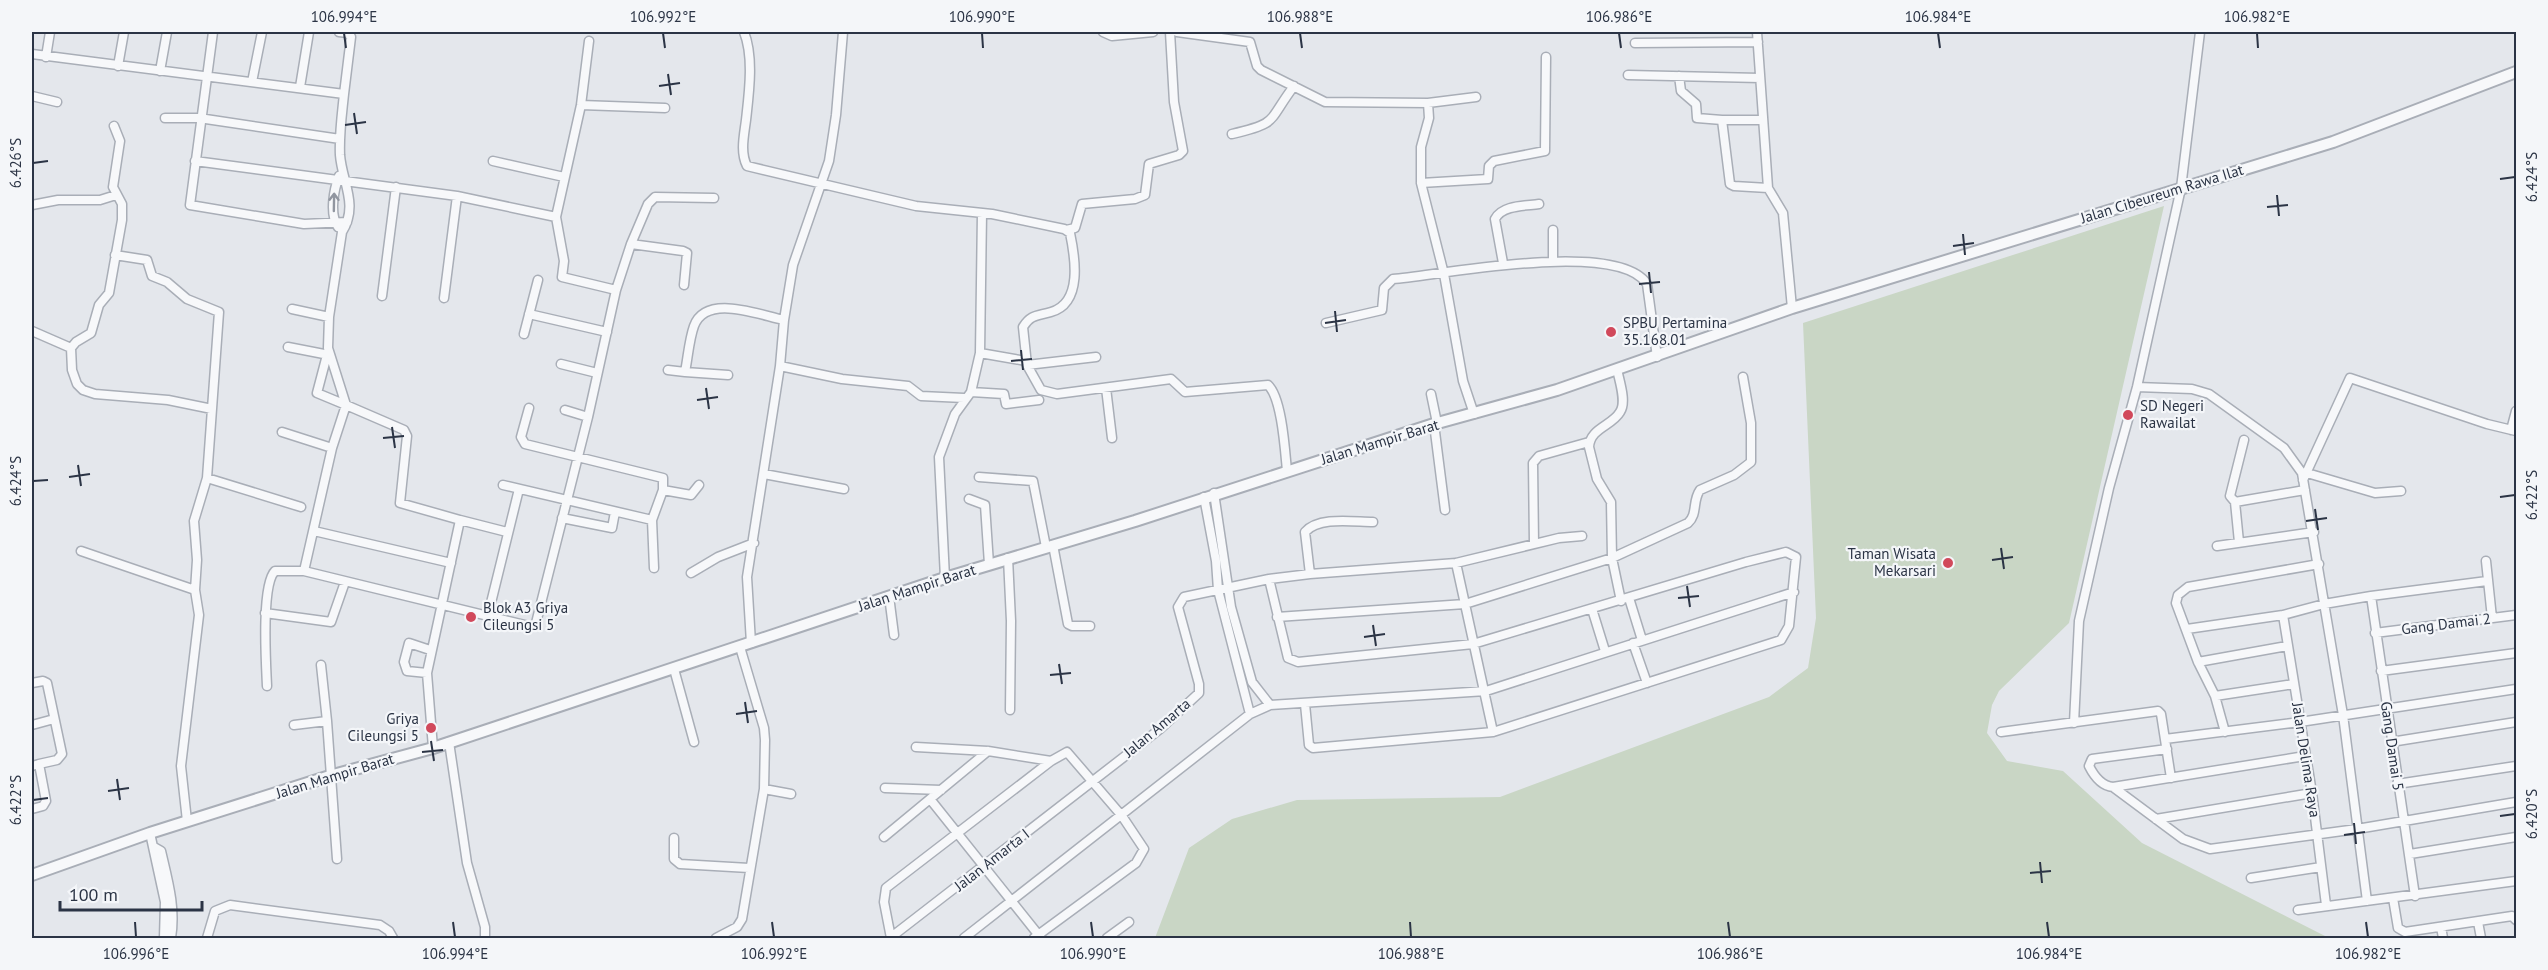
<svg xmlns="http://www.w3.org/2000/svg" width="2548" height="970" font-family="'PT Sans',sans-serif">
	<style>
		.green { fill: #c9d6c5 }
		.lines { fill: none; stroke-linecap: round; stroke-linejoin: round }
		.minor-casing { stroke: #a9aeb7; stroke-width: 11 }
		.tertiary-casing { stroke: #a9aeb7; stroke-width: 14 }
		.minor { stroke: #f7f8fa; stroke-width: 8 }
		.tertiary { stroke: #f7f8fa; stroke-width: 10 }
		.oneway { stroke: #9196a0 }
		.ticks { fill: none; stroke: #2b3445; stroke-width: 2 }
		.poi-dot { fill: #d1495b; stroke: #f4f6f9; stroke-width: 2 }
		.labels { text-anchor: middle; stroke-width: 4.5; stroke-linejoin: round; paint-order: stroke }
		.street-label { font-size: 15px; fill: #2b3445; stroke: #f4f6f9 }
		.poi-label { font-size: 15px; fill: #2b3445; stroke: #f4f6f9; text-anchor: start }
		.neatline { fill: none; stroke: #2b3445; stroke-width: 2 }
		.ticks-label { font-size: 15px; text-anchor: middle; fill: #2b3445 }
	</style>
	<rect width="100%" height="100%" fill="#e4e7ec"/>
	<path class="green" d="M2164,206L2069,623L1999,691L1992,705L1987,733L2007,761L2063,771L2142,843L2329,938H1155L1189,848L1232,819L1297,800L1500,797L1769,697L1808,668L1816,618L1803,323Z"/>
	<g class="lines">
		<g class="minor-casing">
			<path id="minor" d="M213,32L190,205L304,224L347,222
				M339,32L348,33L351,37L344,94
				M744,32C754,57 749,93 746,120C744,136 740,152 747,166L916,206L992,214L1064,229L1070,233C1075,257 1083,303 1051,312C1038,316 1031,314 1023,327L1027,365L1041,390L1057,394L1171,379L1185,392L1268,385C1282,398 1285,451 1287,471
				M1103,32L1112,36L1153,32
				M1177,32L1250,42L1257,66L1261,70L1325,102L1428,103L1476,97
				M1757,32L1768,188L1783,213L1792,308
				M1635,43L1758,42
				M32,54L344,94C342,114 339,134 340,155C342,182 359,205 342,232L329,317L328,348L346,405L404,430L407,436L400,503L460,520L427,673L433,748
				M46,57L50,32
				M118,66L124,32
				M160,71L167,32
				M1628,75L1760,78
				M1679,76L1681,91L1696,104L1697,118L1722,120L1730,184L1734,186L1768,188
				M252,82L262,32
				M300,87L309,32
				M32,96L57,102
				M581,105L665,108
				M165,118H199L340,139
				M1722,120H1761
				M1232,134C1279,123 1267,122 1294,86
				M195,161L457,196L556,217L581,105L589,41
				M493,161L564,177
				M1421,183V147L1429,118L1428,103
				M32,205L58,200H100L116,195
				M556,217L564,261L562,277L616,290
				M338,227C329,214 334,189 339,176
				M1066,230L1075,228L1082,204L1135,199L1145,195L1149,164L1179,155L1183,151L1174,102L1170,32
				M631,244L683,251L687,253L684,285
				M115,255L147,260L152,276L167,282L187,299L219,312L207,478L194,521L197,560L195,590
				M1553,262V230
				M1503,263L1495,219C1502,205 1525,206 1539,204
				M382,296L396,187
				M444,298L457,196
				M292,309L329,317
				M529,314L607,332
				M1326,323L1382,310L1384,288L1393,279C1442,275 1617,239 1647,284L1657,357
				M32,331L71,348L72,370L77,384L83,390L95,394L168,400L212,409
				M524,334L538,280
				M288,347L329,355
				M71,348L76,342L91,333L99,305L109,293L122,220V204L113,187L120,141L114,126
				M980,353L1026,361
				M561,364L597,373
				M1027,365L1096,357
				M780,366L842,379L908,386L921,396L964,398
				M1617,369C1619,380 1627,402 1620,412C1612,426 1590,428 1589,447L1597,479L1611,502L1612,558L1621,601
				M668,370L685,372
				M728,375L685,372C688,357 689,340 694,326C706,293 759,315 784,320
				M2137,387L2192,389L2209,394L2284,448L2302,473L2343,715L2367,901
				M1106,388L1112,438
				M971,392L1004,394L1006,404L1039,400
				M1431,394L1437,423
				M529,408L521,437L525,444L663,478V490L652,520L654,568
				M565,410L588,417
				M1474,414L1463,381L1444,274L1421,183L1488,179L1489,166L1494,161L1545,151L1546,57
				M1434,424L1445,510
				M2511,430L2516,411
				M282,432L332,448
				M2307,473L2375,493L2401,491
				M764,474L844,489
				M979,477L1033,481L1046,547
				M207,478L301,507
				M2303,480L2350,378L2487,424L2516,431
				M503,485L652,520
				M663,490L691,495L699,485
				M1214,493L1231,607L1252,682L1270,705
				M1204,497L1216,561L1218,590L1250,714
				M969,499L985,505L989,564
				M2235,502L2305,490
				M562,518L612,528L615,512
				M460,520L507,532
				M314,531L451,563
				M2239,542L2235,502L2230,496L2244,440
				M1534,544L1533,463L1539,456L1589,442
				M1053,545L1068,624L1072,626H1090
				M2217,546L2314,532
				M81,551L195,590L199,615L181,766L187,821
				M1008,558L1011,621L1010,710
				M2486,561L2492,618
				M1456,563L1493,732
				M304,571L529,626L536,623L588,417L616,290L631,244L648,204L655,197L714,198
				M691,573L718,557L754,543
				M1310,574L1305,532C1319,516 1354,522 1373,522
				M945,578L939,457L955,414L971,392L980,353L982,213
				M1269,579L1288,658L1298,662L1473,644L1746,562L1786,552L1796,557L1789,626L1781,640L1493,732L1313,748L1309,745L1305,704
				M889,596L894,635
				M2371,596L2415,896
				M1629,598L1642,640
				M1592,609L1605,651
				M265,613L331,622L345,582
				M488,615L519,489
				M2283,615L2312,793L2326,905
				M1277,617L1465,604L1612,558L1688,523C1698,514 1692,501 1700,490L1734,475L1751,462V423L1743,377
				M2187,629L2283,615L2324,604L2371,596L2487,581
				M2375,633L2516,615
				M751,643L747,577L780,366L784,320L793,265L829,161L836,115L843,32
				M1633,643L1647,683
				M2198,662L2287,646
				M321,665L327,721
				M674,669L694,742
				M2381,671L2516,653
				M427,673L407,671L404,662L409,643L430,650
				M32,683L43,681L47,683L62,754L57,760L39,764
				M267,686C266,664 261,585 275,571H304L332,448L346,405L317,393L327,355
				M2215,696L2294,684
				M2074,723L2079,621L2109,488L2137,387L2181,188L2200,32
				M32,725L54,719
				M294,725L327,721L337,859
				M2001,732L2158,711L2161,714L2171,778
				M2225,732L2215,696L2198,662L2176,603L2178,595L2188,587L2319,564
				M2165,739L2300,722L2516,689
				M449,742L467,863L485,927V938
				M2391,742L2516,722
				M916,747L988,751L1051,761
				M2167,749L2092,759L2089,766C2094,776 2102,786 2113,787L2183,839L2210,849L2357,829L2516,802
				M32,766L39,764L46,801L43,806L32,809
				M2397,784L2516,766
				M2113,787L2305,756
				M885,788L941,790
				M764,789L791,794
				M930,799L1041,938
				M2156,819L2312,793
				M150,833L165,902L164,938
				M884,837L988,751
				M674,838V859L680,864L749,868
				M154,847L161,851C168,881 176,908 171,938
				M2410,854L2516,837
				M2251,878L2321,867
				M2393,898L2398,928L2405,932L2512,916L2516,920
				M2298,910L2516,881
				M2478,922L2481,938
				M2441,927L2443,938
				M207,938L215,911L230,905L380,925L389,931L393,938
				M716,938L737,927L742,919L764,789L765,740L764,728L740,647
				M890,938L1160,729L1199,693V684L1178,607L1184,597L1269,579L1310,574L1456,563L1559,538L1582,536
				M891,938L884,902L886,888L1051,761L1067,752L1122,816L1144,849L1136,863L1034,938
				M964,938L1250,714L1270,705L1486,691L1794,592
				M1107,938L1129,922"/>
		</g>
		<g class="tertiary-casing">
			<path id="tertiary" d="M32,875L150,833L333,775L433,748L945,578L1135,521L1434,424L1557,390L1792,308L2333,142L2516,72"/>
		</g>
		<use href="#minor" class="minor"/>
		<use href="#tertiary" class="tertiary"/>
	</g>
	<defs><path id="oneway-shaft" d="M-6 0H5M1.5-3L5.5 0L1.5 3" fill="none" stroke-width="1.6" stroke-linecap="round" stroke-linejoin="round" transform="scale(1.5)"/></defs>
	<use class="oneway" href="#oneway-shaft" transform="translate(334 202) rotate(-89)"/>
	<path class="ticks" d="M344,33L346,48M663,33L665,48M982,33L983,48M1300,33L1302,48M1619,33L1621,48M1938,33L1940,48M2257,33L2258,48M668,74L671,95M659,86L680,83M354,113L357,134M345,125L366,122M33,163L48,161M2500,179L2515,177M2277,195L2279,216M2267,207L2288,205M1963,234L1965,255M1953,246L1974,243M1649,272L1651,293M1639,284L1660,282M1335,311L1337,332M1325,323L1346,320M1021,350L1023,370M1011,361L1032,359M706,388L709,409M697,400L718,397M392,427L395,448M383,438L404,436M78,465L81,486M69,477L90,474M33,481L48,480M2500,497L2515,495M2315,509L2318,530M2306,521L2327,518M2001,548L2004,569M1992,560L2013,557M1687,586L1690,607M1678,598L1699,596M1373,625L1376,646M1364,637L1385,634M1059,664L1062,684M1050,675L1071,673M745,702L748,723M736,714L757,711M431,741L434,761M422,752L443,750M117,779L120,800M108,791L129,788M33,800L48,798M2500,816L2515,814M2354,823L2356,844M2344,835L2365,832M2040,862L2042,883M2030,873L2051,871M135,922L136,937M453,922L455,937M772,922L774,937M1091,922L1093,937M1410,922L1411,937M1728,922L1730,937M2047,922L2049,937M2366,922L2368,937"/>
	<g class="poi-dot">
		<circle cx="1611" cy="332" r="6"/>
		<circle cx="2128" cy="415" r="6"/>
		<circle cx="1948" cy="563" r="6"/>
		<circle cx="471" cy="617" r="6"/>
		<circle cx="431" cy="728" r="6"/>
	</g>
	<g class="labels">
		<g class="street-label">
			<text transform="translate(2162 194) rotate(-17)" y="5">Jalan Cibeureum Rawa Ilat</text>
			<text transform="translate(1380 442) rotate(-17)" y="5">Jalan Mampir Barat</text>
			<text transform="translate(917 588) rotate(-18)" y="5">Jalan Mampir Barat</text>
			<text transform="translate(2446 624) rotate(-7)" y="5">Gang Damai 2</text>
			<text transform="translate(1157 728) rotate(-40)" y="5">Jalan Amarta</text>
			<text transform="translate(2392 746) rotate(82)" y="5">Gang Damai 5</text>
			<text transform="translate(2306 760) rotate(81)" y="5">Jalan Delima Raya</text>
			<text transform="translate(335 776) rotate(-17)" y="5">Jalan Mampir Barat</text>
			<text transform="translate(992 860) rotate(-38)" y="5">Jalan Amarta I</text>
		</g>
		<g class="poi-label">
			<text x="1623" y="328">SPBU Pertamina<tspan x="1623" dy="17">35.168.01</tspan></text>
			<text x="2140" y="411">SD Negeri<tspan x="2140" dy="17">Rawailat</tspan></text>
			<text x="1936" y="559" text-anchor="end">Taman Wisata<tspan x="1936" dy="17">Mekarsari</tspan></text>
			<text x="483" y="613">Blok A3 Griya<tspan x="483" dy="17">Cileungsi 5</tspan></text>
			<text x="419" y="724" text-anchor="end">Griya<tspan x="419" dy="17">Cileungsi 5</tspan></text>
		</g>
	</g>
	<rect width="2548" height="970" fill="none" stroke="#f4f6f9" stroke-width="66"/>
	<path d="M60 901v9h142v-9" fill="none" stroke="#2b3445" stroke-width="3"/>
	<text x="69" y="901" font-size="18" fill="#2b3445" stroke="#f4f6f9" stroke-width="4.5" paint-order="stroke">100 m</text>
	<rect x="33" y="33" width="2482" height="904" class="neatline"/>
	<g class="ticks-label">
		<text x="344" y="22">106.994°E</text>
		<text x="663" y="22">106.992°E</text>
		<text x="982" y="22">106.990°E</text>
		<text x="1300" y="22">106.988°E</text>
		<text x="1619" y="22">106.986°E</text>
		<text x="1938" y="22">106.984°E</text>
		<text x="2257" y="22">106.982°E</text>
		<text transform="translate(16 163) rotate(-90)" y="5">6.426°S</text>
		<text transform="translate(2532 177) rotate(-90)" y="5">6.424°S</text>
		<text transform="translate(16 481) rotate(-90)" y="5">6.424°S</text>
		<text transform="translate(2532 495) rotate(-90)" y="5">6.422°S</text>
		<text transform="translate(16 800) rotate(-90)" y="5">6.422°S</text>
		<text transform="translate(2532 814) rotate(-90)" y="5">6.420°S</text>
		<text x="136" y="959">106.996°E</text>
		<text x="455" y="959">106.994°E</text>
		<text x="774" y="959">106.992°E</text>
		<text x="1093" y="959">106.990°E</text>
		<text x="1411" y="959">106.988°E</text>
		<text x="1730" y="959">106.986°E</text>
		<text x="2049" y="959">106.984°E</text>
		<text x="2368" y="959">106.982°E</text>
	</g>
</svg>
